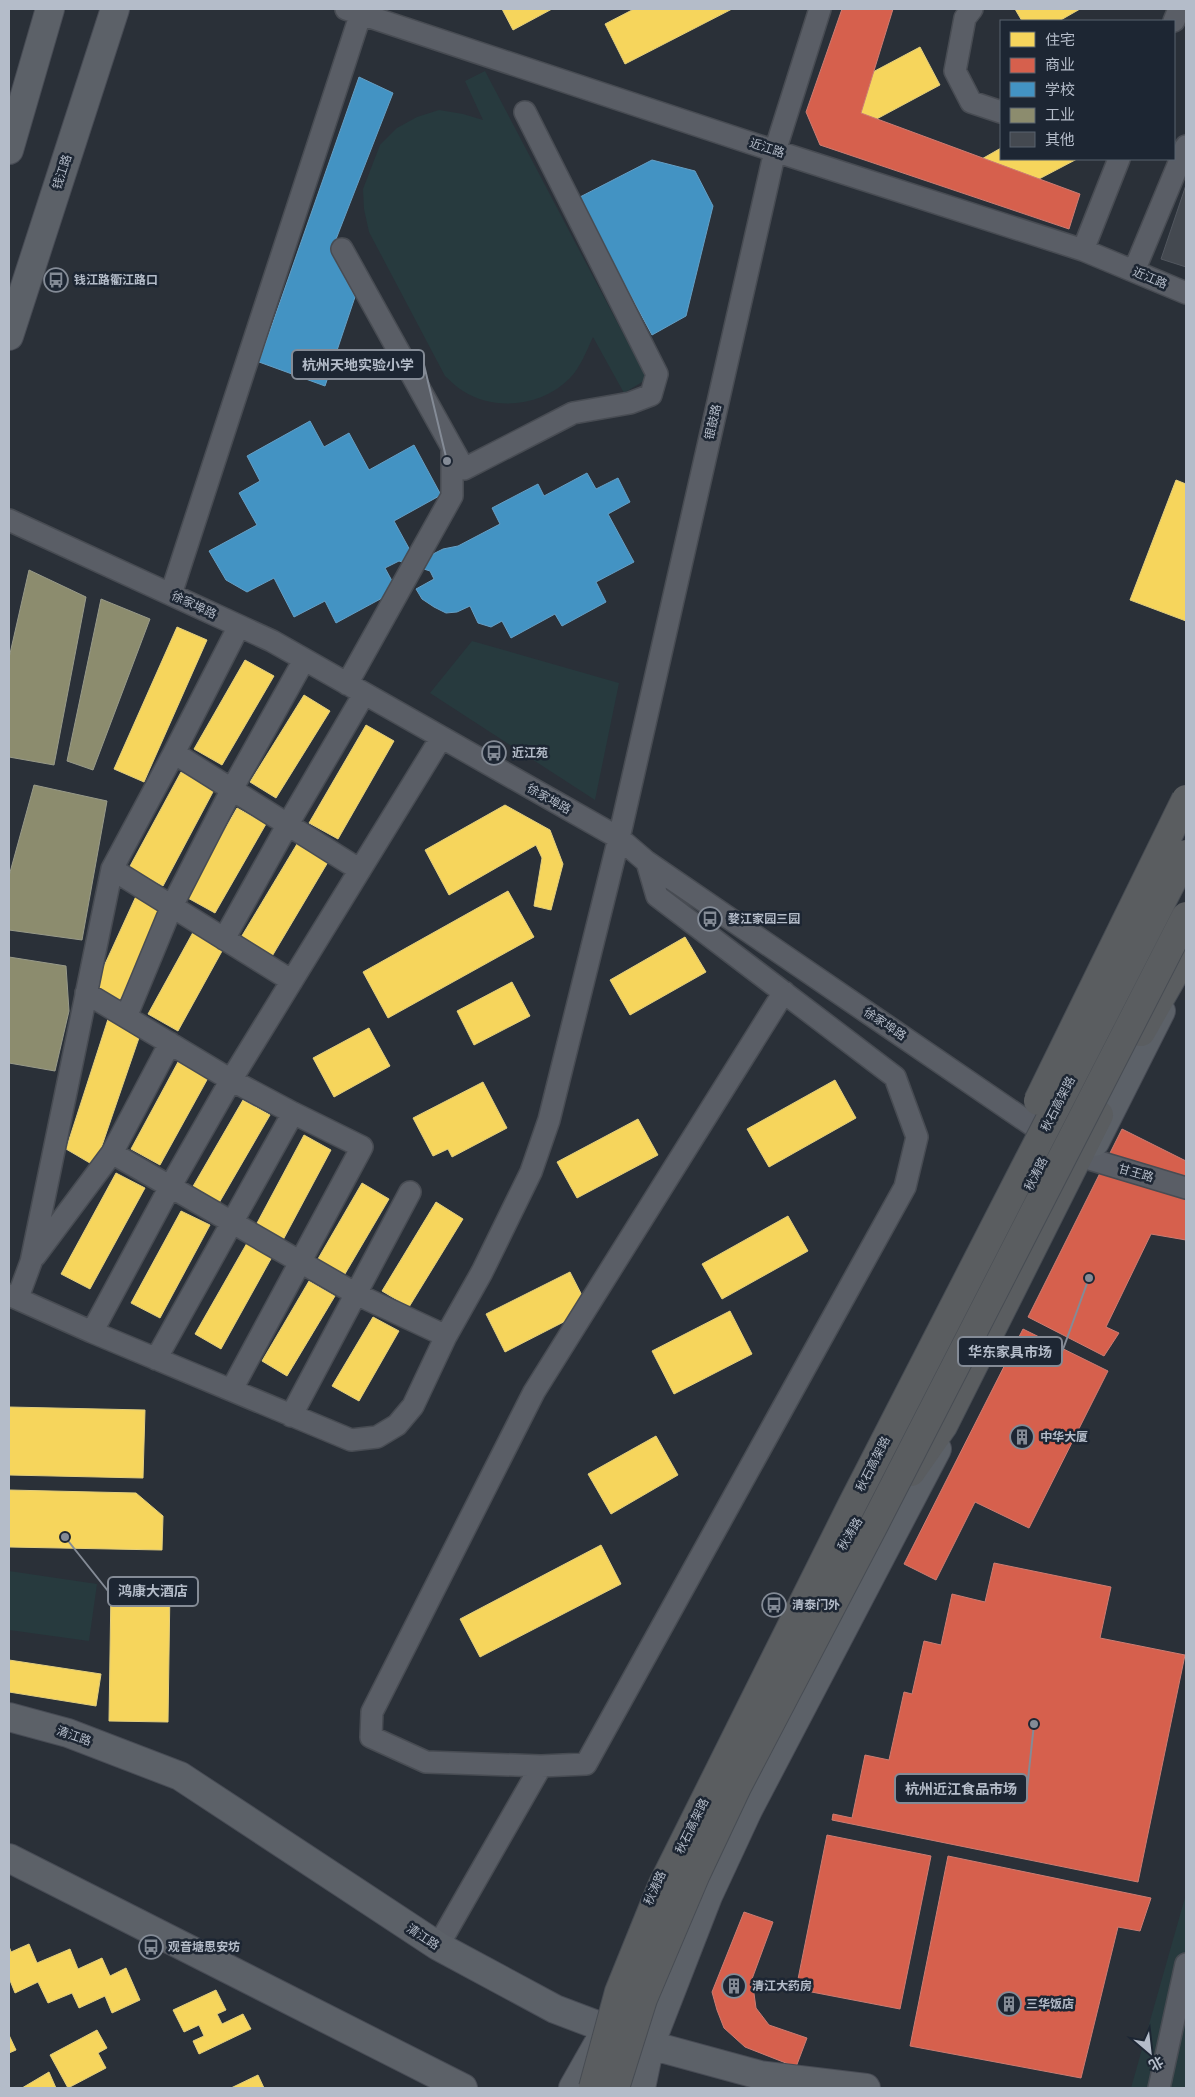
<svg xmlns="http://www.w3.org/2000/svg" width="1195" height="2097" font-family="Commissioner,'Noto Sans SC',sans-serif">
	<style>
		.green { fill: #273a3e }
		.homes { fill: #f6d55c; stroke: #e2ce7d }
		.shops { fill: #d6604d; stroke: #cc7c72 }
		.schools { fill: #4393c3; stroke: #659fc5 }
		.industry { fill: #8c8c6e; stroke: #989a89 }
		.building { fill: #444950; stroke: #52575f }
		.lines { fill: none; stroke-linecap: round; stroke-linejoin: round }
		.minor-casing { stroke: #484c53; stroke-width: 24 }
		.major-casing { stroke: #484c55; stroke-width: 30 }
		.highway-casing { stroke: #474c53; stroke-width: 30 }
		.minor { stroke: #5a5e66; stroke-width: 21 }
		.major { stroke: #5c6168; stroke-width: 28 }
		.highway { stroke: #5a5d60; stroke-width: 28 }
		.highway-bridge-casing { stroke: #474c53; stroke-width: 30; stroke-linecap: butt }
		.highway-bridge { stroke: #5a5d60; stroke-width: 28 }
		.labels { text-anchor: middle; stroke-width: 5; stroke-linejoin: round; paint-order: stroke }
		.street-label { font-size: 12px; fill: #b4bcc9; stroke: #1d2633 }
		.poi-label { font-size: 12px; font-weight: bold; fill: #b4bcc9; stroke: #1d2633; text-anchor: start }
		.leader { fill: none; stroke: #848b96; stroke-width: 2 }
		.callout-dot { fill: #848b96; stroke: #1d2633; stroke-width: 2 }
		.callout { fill: #1d2633; stroke: #848b96; stroke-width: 2 }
		.callout-label { font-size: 14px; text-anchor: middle; font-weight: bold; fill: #b4bcc9 }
	</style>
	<rect width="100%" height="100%" fill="#2a3038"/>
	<path class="green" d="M485,71L647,379L624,393L593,337C587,350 580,368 570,378C543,406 496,412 463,391C456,387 451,381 445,376L369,232L364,209L363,189L380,145L397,128L417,117L439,110L463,114L483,120L465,81Z
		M472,641L619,683L595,800L430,693Z
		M9,1571L97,1584L89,1641L9,1630Z
		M1186,1894V2088H1131Z"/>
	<path class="homes" d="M502,9H552L513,30Z
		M634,9H732L625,64L605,24Z
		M1015,9H1080L1059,21H1022Z
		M920,47L940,85L843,137L822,99Z
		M1001,148V159H1077L1001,199L980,160Z
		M1176,480L1186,484V621L1130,600Z
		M177,627L207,640L144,782L114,769Z
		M245,660L274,676L222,765L194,749Z
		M304,695L330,711L276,798L250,782Z
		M366,725L394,741L338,839L309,823Z
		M181,772L214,790L163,886L129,868Z
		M505,805L550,830L563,864L551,910L534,906L542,858L536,845L449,895L425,850Z
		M237,808L266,824L215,913L186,897Z
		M297,844L328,862L271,958L240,939Z
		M508,891L534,937L388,1018L363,972Z
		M137,894L163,905L120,1000L94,988Z
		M197,925L227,942L178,1031L148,1014Z
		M685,937L706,972L630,1015L610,980Z
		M512,982L530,1016L474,1045L457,1011Z
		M109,1016L141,1032L95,1166L66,1149Z
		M369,1028L390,1066L334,1097L313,1058Z
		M178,1062L208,1078L160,1165L131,1149Z
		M835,1080L856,1118L769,1167L747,1129Z
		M483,1082L507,1128L452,1157L448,1149L433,1156L413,1118Z
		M243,1100L270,1115L219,1203L192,1188Z
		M638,1119L658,1155L577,1198L557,1162Z
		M304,1135L331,1150L283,1240L256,1225Z
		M116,1173L145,1188L90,1289L61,1274Z
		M362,1183L389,1199L342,1279L315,1264Z
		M436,1202L463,1219L409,1307L382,1291Z
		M181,1211L210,1225L160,1318L131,1303Z
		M788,1216L808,1251L722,1299L702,1264Z
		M247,1243L272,1257L221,1349L195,1334Z
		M570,1272L589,1309L505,1352L486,1314Z
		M309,1281L335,1296L287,1376L262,1361Z
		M730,1311L752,1354L674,1394L652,1351Z
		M373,1317L399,1331L359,1401L332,1386Z
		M9,1407L145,1410L143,1478L9,1475Z
		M656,1436L678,1475L611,1514L588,1474Z
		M9,1490L136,1493L163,1516L162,1550L9,1547Z
		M601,1545L621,1584L480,1657L460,1619Z
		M111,1587H170L168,1722L109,1721Z
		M9,1660L101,1674L96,1706L9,1692Z
		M29,1944L37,1963L70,1949L78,1969L102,1958L110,1976L126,1968L140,2000L112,2013L105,1996L79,2008L72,1993L48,2003L38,1982L15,1993L9,1978V1946L11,1952Z
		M216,1990L226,2010L217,2014L222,2024L243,2014L251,2029L199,2054L193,2041L204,2036L199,2025L184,2032L173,2010Z
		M97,2030L107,2048L98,2053L106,2068L68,2088L50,2055Z
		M9,2035L16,2050L9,2053Z
		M49,2072L56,2088H22Z
		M258,2075L264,2088H231Z"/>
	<path class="shops" d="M842,9H893L861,113L1080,194L1069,229L820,145L806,112Z
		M1122,1129L1186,1161V1240L1151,1234L1106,1327L1119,1333L1104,1356L1028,1317Z
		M1023,1329L1108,1371L1029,1528L975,1502L936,1580L904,1564Z
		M994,1563L1111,1587L1100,1638L1185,1655L1138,1882L832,1820L833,1814L852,1818L865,1755L889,1760L904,1692L912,1694L924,1641L941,1645L952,1594L985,1602Z
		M827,1835L931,1856L900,2009L796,1989Z
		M948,1856L1151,1898L1140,1931L1118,1927L1081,2078L910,2046Z
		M744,1912L773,1922L752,1979L756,2008L769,2025L807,2038L796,2067L745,2047L724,2028L717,2010L712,1992Z"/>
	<path class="schools" d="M359,77L393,93L331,252L355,297L325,386L259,362Z
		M652,160L695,171L713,206L686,316L652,335L578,198Z
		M310,421L324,447L349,433L369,470L414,445L441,495L394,521L411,552L427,557L443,549L458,546L500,524L492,508L538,484L544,496L587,473L596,489L618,478L630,502L608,514L634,562L596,582L606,602L562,626L555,614L511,638L502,621L491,627L478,623L470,606L457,612L446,613L434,607L422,599L416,589L434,579L430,571L399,561L385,568L397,590L336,623L325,601L294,617L274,578L247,592L226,580L209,551L257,525L239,493L260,481L247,456Z"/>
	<path class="industry" d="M29,570L86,597L54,765L9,757V658Z
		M101,599L150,619L93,770L67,761Z
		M34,785L107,801L82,940L9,930V876Z
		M9,957L66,966L69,1011L55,1071L9,1063Z"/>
	<path class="building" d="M1186,185V267L1161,259Z"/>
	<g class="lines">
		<g class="minor-casing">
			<path id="minor" d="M346,9L775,151L1083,250L1186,293
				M972,9L965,18L955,71L971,102L1001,112
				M1174,21L1179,9
				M342,249L464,469L573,413L630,403L651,395L657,374L525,112
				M1083,250L1119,159
				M1134,271L1186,146
				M9,520L272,641L619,838L647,862L1054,1140
				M171,594L361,13
				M347,684L452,496V448
				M174,753L360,870
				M112,869L292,981
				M224,939L288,824L364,694
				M86,993L231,1080L170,1187L92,1332
				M126,1017L172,906L232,789L304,660
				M112,1153L356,1294L446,1336
				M1086,1158L1186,1188
				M35,1256L112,1153L170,1043
				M9,1295L92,1332L351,1440L377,1437L397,1425L413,1406L446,1336L482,1272L531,1172L549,1120L619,838L775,151L820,9
				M18,1297L31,1262L112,869L174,753L239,626
				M156,1359L293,1113
				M232,1389L362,1147L293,1113L231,1080L441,738
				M291,1416L410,1192
				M541,1766L426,1762L371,1737L372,1712L534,1392L784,992
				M438,1946L541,1766L586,1764L905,1187L917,1137L895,1077L657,896L647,862
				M1159,2088L1186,1964"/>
		</g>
		<g class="major-casing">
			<path id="major" d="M9,150L50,9
				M9,336L115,9
				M1095,1142L1161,1011
				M9,1717L68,1733L180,1776L438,1946L555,2009L650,2045L760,2075L866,2088
				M9,1858L463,2088
				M573,2088L603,2035
				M641,2088L650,2045L708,1896L748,1810L937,1449"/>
		</g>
		<g class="highway-casing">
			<path id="highway" d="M1141,1032L1186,953
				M911,1472L943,1426L1099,1115"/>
		</g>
		<use href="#minor" class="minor"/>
		<use href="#major" class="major"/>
		<use href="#highway" class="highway"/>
		<g class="highway-bridge-casing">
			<path id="highway-bridge" d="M1038,1101L1186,799
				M593,2088L619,1992L662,1886L851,1507L1186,854
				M615,2088L643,1999L696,1874L737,1787L874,1525L1186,916"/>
		</g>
		<use href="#highway-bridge" class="highway-bridge"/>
	</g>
	<defs>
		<g id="bus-ring" transform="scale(1.25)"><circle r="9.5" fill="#1d2633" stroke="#848b96" stroke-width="1.5"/><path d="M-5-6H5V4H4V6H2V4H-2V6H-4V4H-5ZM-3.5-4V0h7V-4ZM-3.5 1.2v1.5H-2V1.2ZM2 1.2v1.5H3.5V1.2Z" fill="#848b96"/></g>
		<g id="building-ring" transform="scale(1.25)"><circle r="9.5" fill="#1d2633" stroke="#848b96" stroke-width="1.5"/><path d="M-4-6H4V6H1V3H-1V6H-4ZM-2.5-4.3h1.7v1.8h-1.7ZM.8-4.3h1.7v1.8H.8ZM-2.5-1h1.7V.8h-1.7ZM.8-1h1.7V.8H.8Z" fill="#848b96"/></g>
	</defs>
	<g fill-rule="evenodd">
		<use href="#bus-ring" x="56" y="280"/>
		<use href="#bus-ring" x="494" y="753"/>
		<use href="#bus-ring" x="710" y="919"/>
		<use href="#building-ring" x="1022" y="1437"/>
		<use href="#bus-ring" x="774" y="1605"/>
		<use href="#bus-ring" x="151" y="1947"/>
		<use href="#building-ring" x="734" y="1986"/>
		<use href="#building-ring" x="1009" y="2004"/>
	</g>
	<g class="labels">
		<g class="street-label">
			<text transform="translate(767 148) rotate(18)" y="4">近江路</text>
			<text transform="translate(62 172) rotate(-72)" y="4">钱江路</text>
			<text transform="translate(1150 278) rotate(23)" y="4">近江路</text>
			<text transform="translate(713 422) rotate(-77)" y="4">银鼓路</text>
			<text transform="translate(194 605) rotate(25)" y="4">徐家埠路</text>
			<text transform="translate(549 799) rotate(29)" y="4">徐家埠路</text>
			<text transform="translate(885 1024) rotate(34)" y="4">徐家埠路</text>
			<text transform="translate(1058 1104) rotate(-63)" y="4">秋石高架路</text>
			<text transform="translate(1136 1173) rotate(16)" y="4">甘王路</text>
			<text transform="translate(1036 1174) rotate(-63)" y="4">秋涛路</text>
			<text transform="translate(873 1464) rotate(-63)" y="4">秋石高架路</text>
			<text transform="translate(850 1534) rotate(-59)" y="4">秋涛路</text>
			<text transform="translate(74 1736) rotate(19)" y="4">清江路</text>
			<text transform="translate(692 1826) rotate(-64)" y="4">秋石高架路</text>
			<text transform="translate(655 1888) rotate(-66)" y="4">秋涛路</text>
			<text transform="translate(423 1937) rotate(33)" y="4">清江路</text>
		</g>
		<g class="poi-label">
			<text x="74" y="284">钱江路衢江路口</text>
			<text x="512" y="757">近江苑</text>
			<text x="728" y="923">婺江家园三园</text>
			<text x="1040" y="1441">中华大厦</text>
			<text x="792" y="1609">清泰门外</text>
			<text x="168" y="1951">观音塘思安坊</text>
			<text x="752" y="1990">清江大药房</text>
			<text x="1026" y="2008">三华饭店</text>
		</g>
	</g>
	<path class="leader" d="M447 461L424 365M1089 1278L1062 1352M65 1537L108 1591M1034 1724L1027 1789"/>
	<g class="callout-dot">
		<circle cx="447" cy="461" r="5"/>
		<circle cx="1089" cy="1278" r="5"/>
		<circle cx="65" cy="1537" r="5"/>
		<circle cx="1034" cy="1724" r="5"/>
	</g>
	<g class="callout">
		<rect x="292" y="350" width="132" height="29" rx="5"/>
		<rect x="958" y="1337" width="104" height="29" rx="5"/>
		<rect x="108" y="1577" width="90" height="29" rx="5"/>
		<rect x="895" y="1774" width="132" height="29" rx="5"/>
	</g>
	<g class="callout-label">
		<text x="358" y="370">杭州天地实验小学</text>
		<text x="1010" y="1357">华东家具市场</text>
		<text x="153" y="1596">鸿康大酒店</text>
		<text x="961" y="1794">杭州近江食品市场</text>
	</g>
	<rect width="1195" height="2097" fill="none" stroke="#b4bcc9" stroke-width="20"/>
	<rect x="1000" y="20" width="175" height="140" fill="#1d2633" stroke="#59626f"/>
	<rect x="1010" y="32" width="25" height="15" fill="#f6d55c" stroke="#59626f"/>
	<text x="1045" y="45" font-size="15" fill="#b4bcc9">住宅</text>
	<rect x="1010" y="58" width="25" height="15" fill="#d6604d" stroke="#59626f"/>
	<text x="1045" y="70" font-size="15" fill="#b4bcc9">商业</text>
	<rect x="1010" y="82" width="25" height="15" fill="#4393c3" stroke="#59626f"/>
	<text x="1045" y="95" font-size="15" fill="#b4bcc9">学校</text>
	<rect x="1010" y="108" width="25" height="15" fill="#8c8c6e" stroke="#59626f"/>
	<text x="1045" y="120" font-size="15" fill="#b4bcc9">工业</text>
	<rect x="1010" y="132" width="25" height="15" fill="#444950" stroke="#59626f"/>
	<text x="1045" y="145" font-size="15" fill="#b4bcc9">其他</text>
	<g transform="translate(1150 2052) rotate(152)" stroke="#1d2633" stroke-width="4" paint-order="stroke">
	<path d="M0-4L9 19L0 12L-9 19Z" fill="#b4bcc9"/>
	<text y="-8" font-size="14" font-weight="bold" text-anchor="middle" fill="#b4bcc9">北</text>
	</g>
</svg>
